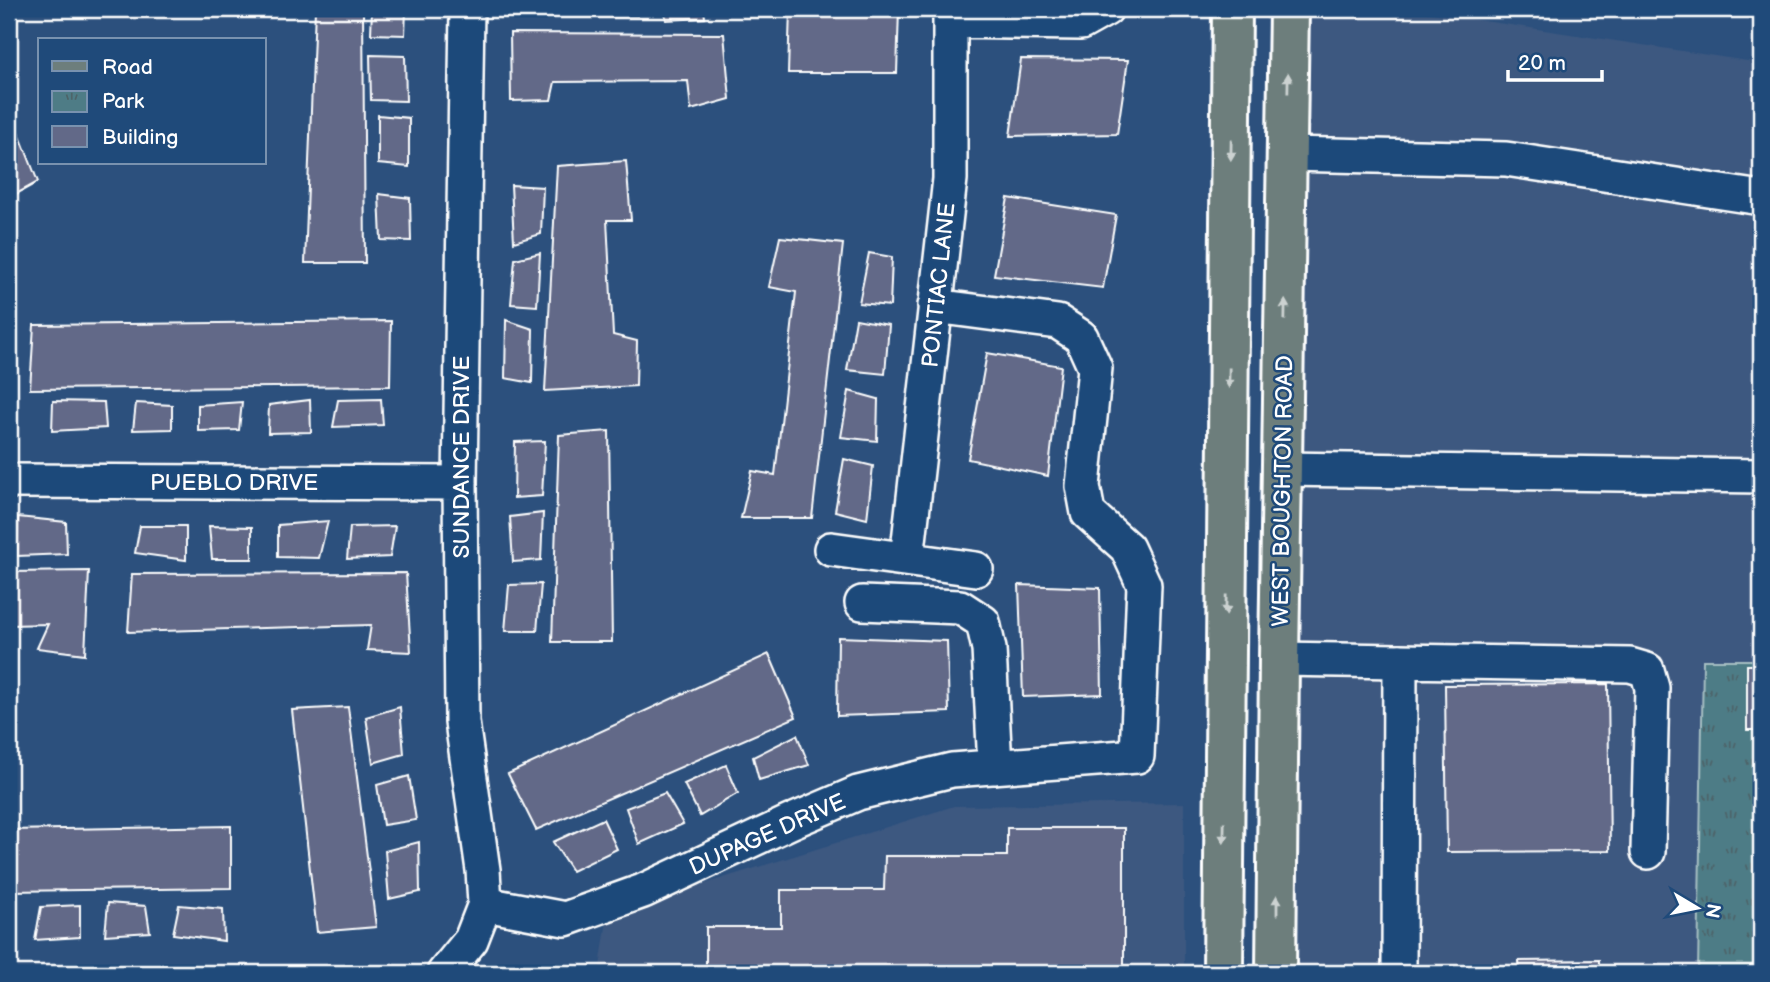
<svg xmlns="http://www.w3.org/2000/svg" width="1770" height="982" font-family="'Balsamiq Sans',sans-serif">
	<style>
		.built { fill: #3c5880 }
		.park { fill: url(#park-tufts); stroke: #a6bec2; stroke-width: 2 }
		.building { fill: #626988; stroke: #fff; stroke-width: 2 }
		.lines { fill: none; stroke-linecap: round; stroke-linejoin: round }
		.minor-casing { stroke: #fff; stroke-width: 38 }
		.major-casing { stroke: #fff; stroke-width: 44 }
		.minor { stroke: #1f4a7a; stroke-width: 33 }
		.major { stroke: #6d7e7c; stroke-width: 38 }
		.oneway { fill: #ccd2d1 }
		.labels { text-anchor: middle; stroke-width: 5; stroke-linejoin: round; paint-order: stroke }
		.street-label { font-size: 23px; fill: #fff; stroke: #1f4a7a }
	</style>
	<defs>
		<pattern id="park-tufts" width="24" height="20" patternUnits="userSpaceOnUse" patternTransform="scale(1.75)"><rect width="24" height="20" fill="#4e7c86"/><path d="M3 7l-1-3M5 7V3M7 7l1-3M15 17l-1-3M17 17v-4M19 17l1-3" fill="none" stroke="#4d6469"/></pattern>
	</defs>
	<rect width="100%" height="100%" fill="#2c507d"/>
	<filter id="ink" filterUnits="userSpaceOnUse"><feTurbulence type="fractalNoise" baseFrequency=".0143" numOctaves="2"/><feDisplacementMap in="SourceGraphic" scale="14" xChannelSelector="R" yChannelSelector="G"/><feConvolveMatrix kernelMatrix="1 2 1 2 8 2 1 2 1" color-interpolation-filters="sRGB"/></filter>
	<g filter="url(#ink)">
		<path class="built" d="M1296,9H1405L1761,63V660H1703L1698,973H1290Z
			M1184,803V973H599L608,914L954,806Z"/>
		<path class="park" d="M1703,660H1761V973H1698Z"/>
		<path class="building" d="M305,9H363L365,263H305L315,9Z
			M372,9H406L405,35L371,34Z
			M523,9H570L569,15Z
			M593,9H637V16L592,17Z
			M665,9H704L705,18L666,20Z
			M790,9H899L897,73H788Z
			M510,33L724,34L730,99L691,110L688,81L555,82L551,100L511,101Z
			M370,55L405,56L406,101L371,100Z
			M1021,59L1128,60L1117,134L1010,136Z
			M378,115L409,118V167L378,164Z
			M13,118L38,182L9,198V120Z
			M626,161L631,220H607L613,335L637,341L636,386L545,391L557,166Z
			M511,185L543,187L541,234L514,242Z
			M379,194L410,198L411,241L381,240Z
			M1008,198L1116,215L1103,288L994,275Z
			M780,237L843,244L812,518H741L752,471L775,475L796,292L769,287Z
			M540,253L537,306L511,304L515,259Z
			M869,253L892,257L890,306L859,303Z
			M856,319L889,325L885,374L847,370Z
			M506,320L533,329L532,383L505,378Z
			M391,321L390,386L30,389L34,325Z
			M987,353L1061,366L1048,476L968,459Z
			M849,391L878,399L877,441L841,437Z
			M381,399L383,425L333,427L338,400Z
			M310,400L311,432L268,433L269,405Z
			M53,401L104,402L106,428L52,431Z
			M242,402L239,430L198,431V405Z
			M136,403L172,405V429L133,430Z
			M609,431L612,642H552L559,435Z
			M545,441L542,496L514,498L515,442Z
			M844,459L873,466L867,519L835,511Z
			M543,513L541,560L513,562L510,517Z
			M18,517L66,522L67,554L17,556Z
			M328,521L319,558L278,557V525Z
			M140,526H186V560L135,553Z
			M209,526L252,527V559H212Z
			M395,526L390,557L347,559L350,527Z
			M89,571L85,654L37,648L48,624L9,625V572Z
			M406,573L411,652L367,650L371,625L128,632L132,574Z
			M541,584L537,631H505L509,585Z
			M1019,585L1100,588L1102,694L1023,697Z
			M838,637L947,641L949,712L837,716Z
			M769,654L796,717L536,830L508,774Z
			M1747,665H1761V730H1747Z
			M1608,684L1610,851L1447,852L1445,685Z
			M348,707L376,927L317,932L292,710Z
			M400,707L404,754L373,763L366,717Z
			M797,735L809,765L759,780L753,757Z
			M726,765L738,793L700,816L684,784Z
			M409,776L416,820L383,825L377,785Z
			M665,793L683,824L639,844L626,808Z
			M603,819L617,849L572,871L553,842Z
			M231,826V888L9,891V830Z
			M1007,828H1124V973H706V927H781V890H884L885,856H1007Z
			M419,842L420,892L389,899L385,851Z
			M108,903L146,906L150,932L105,935Z
			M80,905V937L35,940L41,907Z
			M179,905L223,909L224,941L173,934Z
			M1599,960V973H1520L1519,961Z"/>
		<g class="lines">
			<g class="minor-casing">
				<path id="minor" d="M467,9L460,483L462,722L483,870L485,904
					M950,21L1081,23L1106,9
					M1287,154L1506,159L1761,198
					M1282,469L1761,476
					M9,481L460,483
					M831,549L976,569
					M907,559L950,179V9
					M862,603L960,607L983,622L989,649L995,767
					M1279,659L1630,665L1647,670L1652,688L1648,852
					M444,973L471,940L485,904L565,919L643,891L790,822L858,793L952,770L1137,756L1144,585L1127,548L1088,513L1083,486L1095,368L1081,337L1058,322L935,306
					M1399,973L1400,661"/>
			</g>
			<g class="major-casing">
				<path id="major" d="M1223,973L1232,9
					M1276,973L1279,659L1289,9"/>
			</g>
			<use href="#minor" class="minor"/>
			<use href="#major" class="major"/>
		</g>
		<defs><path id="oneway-solid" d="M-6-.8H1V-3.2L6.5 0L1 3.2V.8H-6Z" transform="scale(1.75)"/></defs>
		<g class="oneway">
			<use href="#oneway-solid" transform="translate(1288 83) rotate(-89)"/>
			<use href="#oneway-solid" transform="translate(1231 150) rotate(91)"/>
			<use href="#oneway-solid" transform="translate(1285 310) rotate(-89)"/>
			<use href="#oneway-solid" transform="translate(1229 378) rotate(91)"/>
			<use href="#oneway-solid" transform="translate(1226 605) rotate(91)"/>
			<use href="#oneway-solid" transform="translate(1224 833) rotate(91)"/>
			<use href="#oneway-solid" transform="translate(1277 905) rotate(-90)"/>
		</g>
	</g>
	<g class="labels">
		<g class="street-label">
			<text transform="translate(938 285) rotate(-84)" y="8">PONTIAC LANE</text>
			<text transform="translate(461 457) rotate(-90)" y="8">SUNDANCE DRIVE</text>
			<text x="234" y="490">PUEBLO DRIVE</text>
			<text transform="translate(1282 491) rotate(-89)" y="8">WEST BOUGHTON ROAD</text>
			<text transform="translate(767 834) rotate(-24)" y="8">DUPAGE DRIVE</text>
		</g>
	</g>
	<rect width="1770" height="982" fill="none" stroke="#1f4a7a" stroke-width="35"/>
	<rect x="18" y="18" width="1735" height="947" fill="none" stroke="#fff" stroke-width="2.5" filter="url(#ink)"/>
	<rect x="38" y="38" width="228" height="126" fill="#1f4a7a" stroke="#7992af" stroke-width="2"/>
	<rect x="52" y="61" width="35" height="10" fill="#6d7e7c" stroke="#7992af" stroke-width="2"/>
	<text x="102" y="74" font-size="21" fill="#ffffff">Road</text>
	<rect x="52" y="91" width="35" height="21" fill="url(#park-tufts)" stroke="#7992af" stroke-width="2"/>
	<text x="102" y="108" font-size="21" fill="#ffffff">Park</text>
	<rect x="52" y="126" width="35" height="21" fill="#626988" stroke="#7992af" stroke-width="2"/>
	<text x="102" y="144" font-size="21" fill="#ffffff">Building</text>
	<g transform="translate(1697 908) rotate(100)" stroke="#1f4a7a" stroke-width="5" paint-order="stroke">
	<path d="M0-5L12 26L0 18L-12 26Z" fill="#ffffff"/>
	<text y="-10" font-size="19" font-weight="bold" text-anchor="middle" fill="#ffffff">N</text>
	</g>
	<path d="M1508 70v10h94v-10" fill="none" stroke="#ffffff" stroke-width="3.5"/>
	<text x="1518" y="70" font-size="21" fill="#ffffff" stroke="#1f4a7a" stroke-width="5" paint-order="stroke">20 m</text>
</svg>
